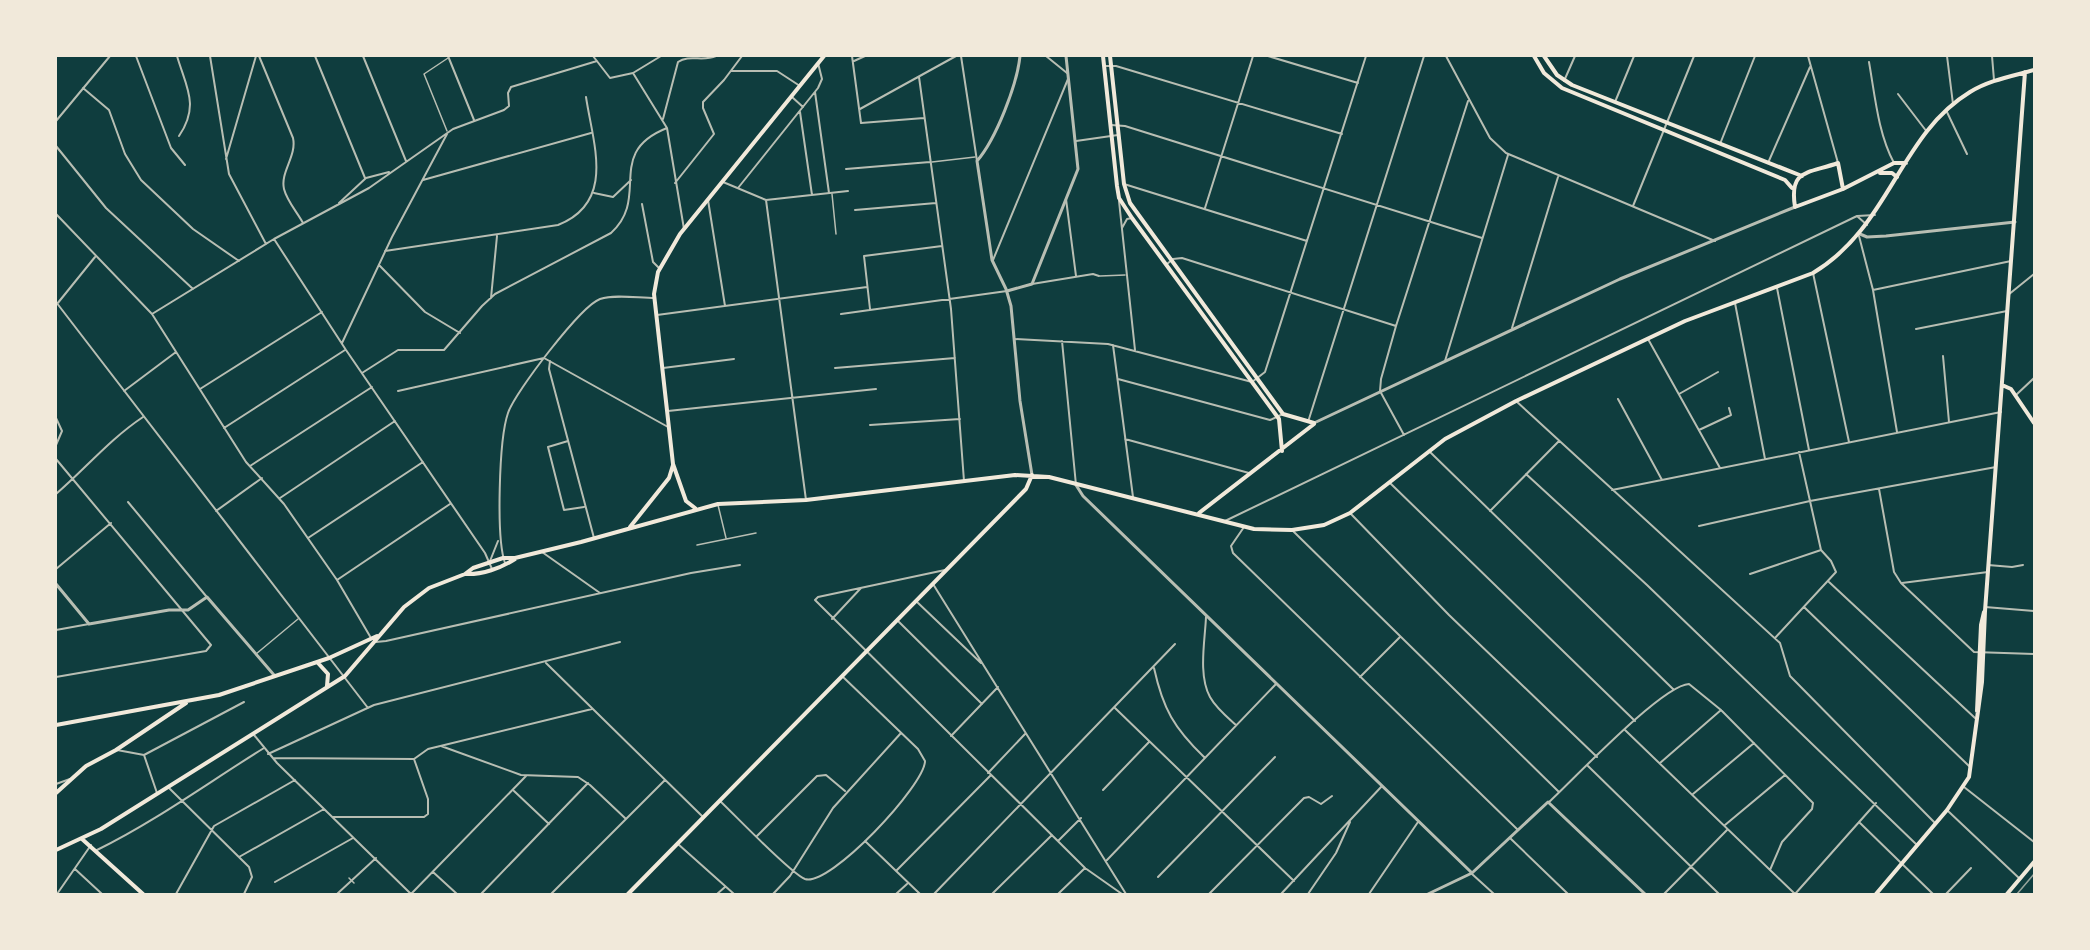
<svg xmlns="http://www.w3.org/2000/svg" width="2090" height="950" font-family="'Work Sans',sans-serif">
	<style>
		.lines { fill: none; stroke-linecap: round; stroke-linejoin: round }
		.service { stroke: #b8beb3; stroke-width: 1.5 }
		.minor { stroke: #b8beb3; stroke-width: 2 }
		.tertiary { stroke: #b8beb3; stroke-width: 3 }
		.secondary { stroke: #f1e9da; stroke-width: 4 }
		.primary { stroke: #f1e9da; stroke-width: 4 }
		.rail { stroke: #97a49c; stroke-width: 1.5 }
	</style>
	<rect width="100%" height="100%" fill="#0f3d3e"/>
	<g class="lines">
		<path class="service" d="M447,131L424,74L448,58
			M932,162L975,157
			M832,194L836,234
			M1100,276L1125,275
			M718,505L726,538
			M697,545L756,533
			M256,654L298,619
			M349,878L354,883"/>
		<path class="minor" d="M136,56L171,148L185,165
			M177,56C186,87 200,105 179,136
			M210,56L229,174L266,244
			M259,56L293,138C297,156 280,172 284,189C287,201 297,212 303,223
			M315,56L365,178
			M363,56L406,161
			M448,56L474,120
			M593,56L610,78L633,73L667,128L684,229
			M852,56L861,123L924,118
			M961,56L977,161
			M1046,56L1067,73
			M1268,56L1358,83
			M1446,56L1490,138L1506,153L1715,241
			M1808,56L1838,163
			M1947,56L1953,104
			M1992,56L1994,80
			M854,61L865,56
			M1869,62C1875,96 1878,133 1894,163
			M1104,66H1116L1342,134
			M732,71H777L800,86
			M633,73L661,56
			M919,77L951,309L964,481
			M1564,81L1575,56
			M83,88L109,110L125,154L141,180L193,229L239,261
			M815,92L829,193
			M1898,94L1927,132
			M792,97L803,107
			M1615,102L1634,56
			M860,109L956,56
			M1946,110L1967,154
			M800,112L812,195
			M663,119L678,62C689,54 703,62 716,56
			M56,121L110,56
			M1111,125L1125,126L1482,238
			M1076,141L1118,135
			M1720,144L1755,56
			M56,146L106,208L193,289
			M226,159L256,56
			M1768,163L1810,67
			M846,169L930,162
			M423,180L591,133
			M723,182L766,200L848,191
			M675,183L714,134L703,108V102L724,80L742,56
			M1124,184L1307,241
			M738,188L818,88L822,79L818,63
			M594,193L613,197L631,180
			M1066,199L1076,276
			M708,200L725,306
			M766,200L806,500
			M1119,201L1135,350
			M339,203L366,178L389,172
			M642,204L653,262L660,269
			M1633,206L1694,56
			M1205,208L1253,56
			M855,210L936,203
			M56,214L152,314L246,462L284,504L337,580L371,638
			M1857,216L1867,225
			M1122,228L1127,219L1132,218
			M1859,236L1873,290L1897,432
			M274,239L346,350L485,553L492,569
			M385,251L558,225C616,202 593,144 586,97
			M993,260L1068,79
			M1167,264L1173,259L1182,258L1396,326
			M379,265L425,312L460,333
			M1813,273L1849,442
			M1032,284L1093,274L1099,276
			M1777,288L1809,450
			M1873,290L2011,261
			M2008,295L2034,274
			M491,298L497,236
			M56,302L368,708
			M1735,303L1765,459
			M57,304L95,257
			M870,309L864,256L942,246
			M152,314L274,239L369,188L453,129L504,110L509,106L508,93L511,87L597,61
			M841,314L1007,291
			M657,315L867,287
			M1512,328L1558,177
			M1916,329L2007,311
			M1014,339L1108,344L1252,382L1265,372L1366,56
			M1648,339L1720,468
			M1062,341L1076,485
			M342,343L392,237L447,134
			M1113,345L1133,497
			M1943,356L1949,422
			M550,361L549,369L594,538
			M1445,361L1508,155
			M663,368L734,359
			M835,368L955,358
			M362,373L398,350H444L482,306L495,294L611,233C651,197 604,153 667,128
			M1118,379L1270,420L1283,414
			M200,389L322,312
			M124,391L176,352
			M398,391L544,358L668,427
			M1679,394L1718,372
			M2016,395L2034,378
			M1618,399L1662,480
			M1516,401L1780,643L1790,676L1935,823
			M668,411L876,389
			M56,418L62,431L56,445
			M1308,422L1424,56
			M870,425L960,419
			M224,428L345,350
			M1699,430L1731,415L1729,408
			M1404,435L1380,391L1381,379L1396,326L1468,101
			M1125,439L1249,473
			M568,441L548,447L564,510L584,507
			M1429,451L1673,689
			M56,459L211,645L206,651L56,677
			M250,466L372,387
			M1526,474L1647,585L1917,845
			M1390,483L1635,721
			M1879,489L1894,572L1901,583L1974,652L2034,654
			M1612,490L2001,412
			M56,494C86,468 110,439 143,417
			M280,498L395,421
			M128,502L206,596
			M216,511L262,478
			M1490,511L1559,441
			M1350,513L1449,615L1597,757
			M1225,521L1857,216L1875,215
			M1699,526L1810,501L1996,467
			M1244,527L1231,546L1233,553L1518,830
			M1292,530L1559,792
			M308,538L423,462
			M542,552L600,593
			M490,561L498,541
			M505,563C496,538 499,439 508,413C515,392 581,306 600,299C615,294 638,298 655,298
			M1988,565L2012,567L2023,565
			M56,569L111,523
			M945,570L818,597L815,600L1085,868L1122,894
			M1750,574L1821,550
			M337,580L450,504
			M1829,582L1975,718
			M1902,583L1988,572
			M933,584L1126,894
			M916,601L981,663
			M1804,607L1969,766
			M1985,607L2034,611
			M1206,617C1205,641 1198,675 1210,697C1216,708 1227,717 1236,725
			M832,619L861,588
			M897,620L982,704
			M56,630L89,624
			M1775,638L1836,572L1831,561L1821,550L1799,452
			M376,642L386,641L691,573L740,565
			M546,663L702,816
			M1154,668C1163,709 1174,728 1204,757
			M1360,677L1400,637
			M1115,708L1294,881
			M1625,730L1795,894
			M254,735L277,763L411,894
			M951,736L998,687
			M441,746L521,775L578,777L590,785L626,819
			M117,750L144,755
			M268,754L374,705L620,642
			M144,755L244,702
			M144,755L157,793
			M273,758L414,759L428,749L592,709
			M1660,763L1721,710
			M1588,766L1719,894
			M988,773L1025,734
			M56,784L70,779
			M168,787L249,867L252,877L244,894
			M1964,787L2034,842
			M1103,790L1149,742
			M514,791L549,824
			M1693,794L1754,743
			M720,801C735,815 791,874 805,879C830,887 925,785 925,761L918,749L842,676
			M1549,802C1573,780 1662,685 1689,684L1721,710L1813,803L1812,809L1782,842L1770,870
			M1948,811L2020,879
			M333,817H424L428,814V799L414,759
			M1859,822L1933,894
			M1725,825L1785,775
			M757,836L817,776L826,775L845,791
			M1510,838L1568,894
			M865,841L920,894
			M1058,841L1081,818
			M678,844L734,894
			M97,850C156,821 209,782 264,748
			M239,857L324,809
			M1107,860L1276,684
			M75,869L102,894
			M896,871L991,775
			M433,872L457,894
			M1472,874L1494,894
			M1158,877L1275,757
			M275,882L353,838
			M57,894L91,845
			M176,894L214,826L295,780
			M337,894L376,858
			M411,894L526,776
			M481,894L588,783
			M551,894L665,780
			M717,894L725,887
			M773,894L790,876L833,808L901,733
			M896,894L907,884
			M934,894L1175,644
			M992,894L1052,835
			M1058,894L1085,868
			M1209,894L1304,798L1309,797L1321,804L1332,796
			M1281,894L1382,786
			M1308,894L1336,853L1350,822
			M1369,894L1418,822
			M1664,894L1727,830
			M1795,894L1876,803
			M1946,894L1971,868"/>
		<path class="tertiary" d="M1020,56C1017,85 996,139 977,161L992,260L1006,289L1011,306L1020,401L1032,475
			M1860,234L1867,237L1886,236L2015,222
			M1007,291L1032,284L1078,169L1066,56
			M1314,423L1620,279L1795,207
			M1076,485L1083,496L1472,873
			M56,584L89,624L169,610H188L207,597L274,675
			M1428,894L1472,873L1548,802L1645,894"/>
		<path class="secondary" d="M1103,56L1117,186L1119,198L1132,218L1279,419L1282,451
			M1110,56L1124,184L1130,203L1283,414L1314,423
			M1534,56L1544,73L1562,88L1785,180L1792,188
			M1544,56L1557,75L1572,85L1802,176
			M1880,173H1892L1897,177
			M1843,189L1838,163C1807,174 1789,169 1795,207L1843,189L1894,163H1906
			M2002,385L2011,389L2034,423
			M695,508L686,501L673,464L654,294L658,272L680,234L824,56
			M1199,513L1314,424
			M630,527L669,478L673,465
			M465,574C482,575 501,568 515,559
			M318,663L328,674L327,686
			M1977,711L1981,625L1984,612
			M56,725L219,695L329,658L377,636
			M56,793L86,766L116,750L186,703
			M82,839L143,894
			M56,850L101,829L345,676L404,607L429,588L465,574L473,568L503,558H515L581,542L718,504L806,500L1015,475L1049,477L1254,529L1292,530L1324,525L1350,513L1445,439L1516,401L1685,321L1813,273C1890,227 1899,135 1970,92C1989,80 2013,76 2034,70
			M628,894L1026,489L1032,475
			M1876,894L1947,810L1969,777L1982,682L1985,611L2025,72"/>
		<path class="primary" d="M2007,894L2034,862"/>
		<path class="rail" d="M2017,894L2034,874"/>
	</g>
	<rect width="2090" height="950" fill="none" stroke="#f1e9da" stroke-width="114"/>
</svg>
